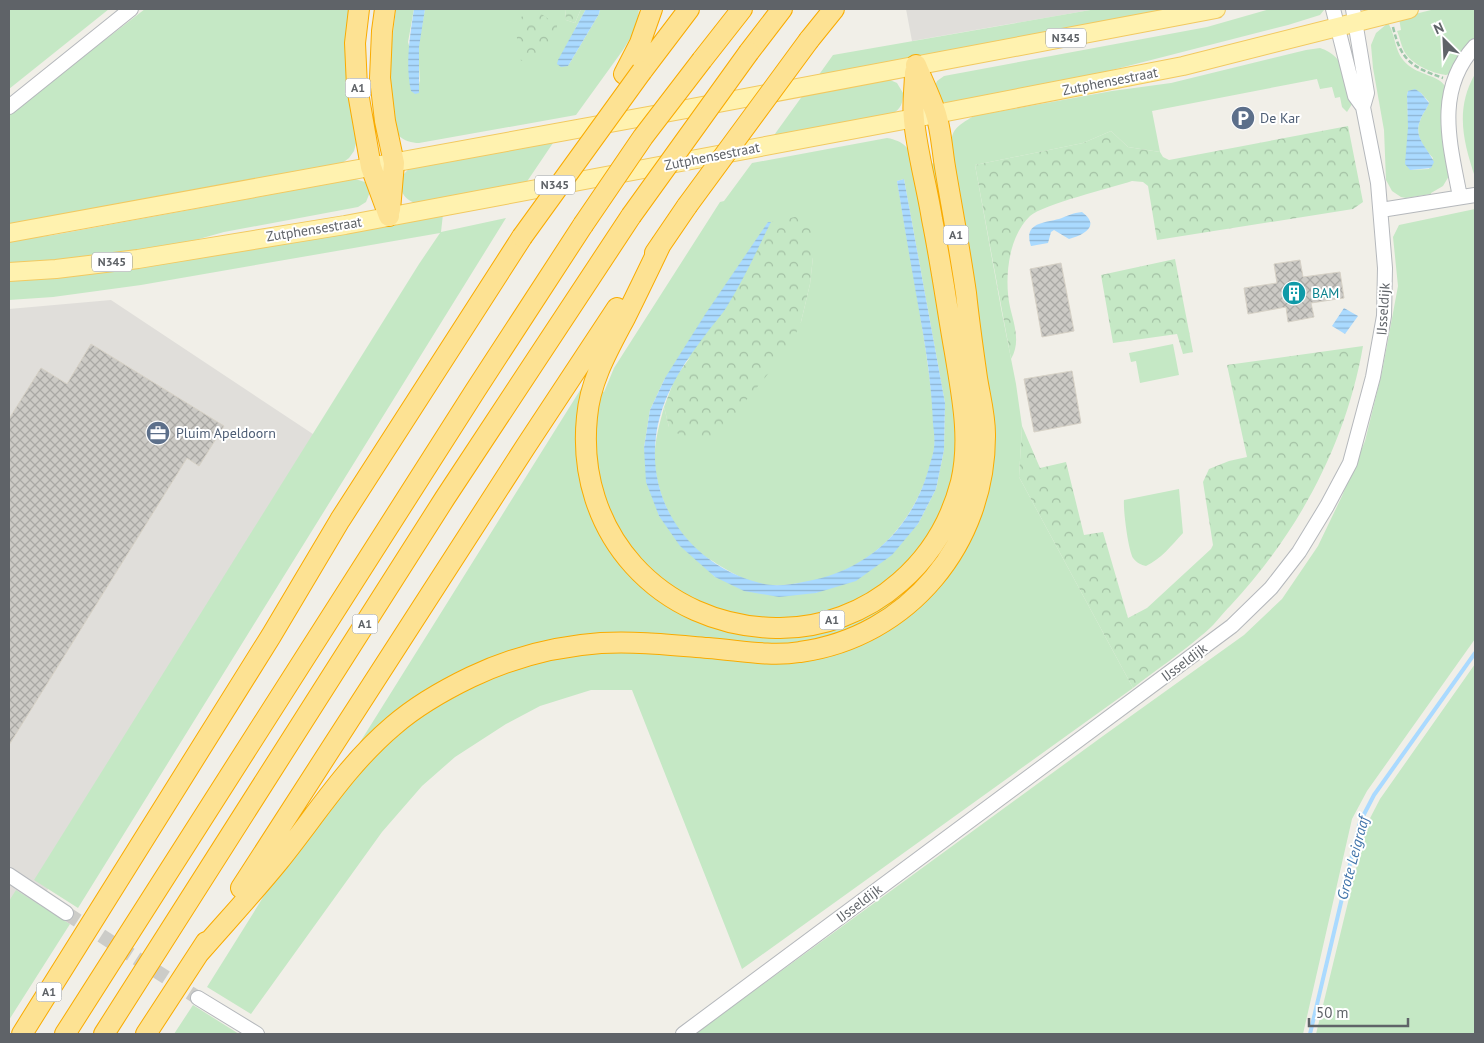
<svg xmlns="http://www.w3.org/2000/svg" width="1484" height="1043" font-family="'PT Sans',sans-serif">
	<style>
		.industrial { fill: #e0deda }
		.green { fill: #c5e8c5; fill-rule: evenodd }
		.forest { fill: url(#forest-crowns) }
		.water { fill: url(#water-rules) }
		.lines { fill: none; stroke-linecap: round; stroke-linejoin: round }
		.stream { stroke: #aadaff; stroke-width: 4 }
		.building { fill: url(#building-cross-hatch); stroke: #d6d1c6 }
		.minor-tunnel { stroke: #ccccc8; stroke-width: 14; stroke-dasharray: 14 7; stroke-linecap: butt }
		.minor-casing { stroke: #b5b8bc; stroke-width: 16 }
		.major-casing { stroke: #f2c960; stroke-width: 20 }
		.highway-casing { stroke: #f9ab00; stroke-width: 22 }
		.path { stroke: #9cc7a9; stroke-width: 2.5; stroke-dasharray: 5 2.5; stroke-linecap: butt }
		.minor { stroke: #fff; stroke-width: 14 }
		.major { stroke: #fff2af; stroke-width: 18 }
		.highway { stroke: #fde293; stroke-width: 20 }
		.highway-bridge-casing { stroke: #f9ab00; stroke-width: 22; stroke-linecap: butt }
		.highway-bridge { stroke: #fde293; stroke-width: 20 }
		.labels { text-anchor: middle; stroke-width: 4; stroke-linejoin: round; paint-order: stroke }
		.shield { fill: #fff; stroke: #8f9295; stroke-width: 1 }
		.shield-label { font-size: 12px; font-weight: bold; fill: #5f6368 }
		.street-label { font-size: 14px; fill: #5f6368; stroke: #fff }
		.service-label { font-size: 14px; fill: #4e5e75; stroke: #fff; text-anchor: start }
		.culture-label { font-size: 14px; fill: #0d838f; stroke: #fff; text-anchor: start }
		.water-label { font-size: 15px; font-style: italic; fill: #4174aa; stroke: #fff }
	</style>
	<defs>
		<pattern id="forest-crowns" width="20" height="18" patternUnits="userSpaceOnUse" patternTransform="scale(1.25)"><rect width="20" height="18" fill="#c5e8c5"/><path d="M2 6a3 3 0 1 1 6 0M12 15a3 3 0 1 1 6 0" fill="none" stroke="#a3c0a4"/></pattern>
		<pattern id="water-rules" width="6" height="5" patternUnits="userSpaceOnUse" patternTransform="scale(1.25)"><rect width="6" height="5" fill="#aadaff"/><path d="M0 2.5h6" fill="none" stroke="#8eb4d2"/></pattern>
		<pattern id="building-cross-hatch" width="8" height="8" patternUnits="userSpaceOnUse" patternTransform="scale(1.25)"><rect width="8" height="8" fill="#cccac5"/><path d="M0 0l8 8M0 8l8-8" fill="none" stroke="#a9a8a4"/></pattern>
	</defs>
	<rect width="100%" height="100%" fill="#f1efe8"/>
	<path class="industrial" d="M906,9H1096L912,41Z
		M111,300L325,442L9,952V309Z"/>
	<path class="green" d="M9,9H109L9,89Z
		M145,9H350L345,62L356,143L354,151L349,158L341,164L9,228V114Z
		M396,9H414L408,42L420,84L418,47L425,9H565L566,20L575,23L581,9H586L575,29L568,66L599,14L600,9H639L637,27L623,50L576,115L419,143C412,143 404,141 398,135C380,114 393,36 396,9Z
		M1096,9H1177L818,76L833,55Z
		M1270,9L1324,10L1320,15L1288,25L1081,78L952,103L942,102L935,86L937,81L944,76L1207,27Z
		M1435,9H1475V37L1461,51L1449,74L1446,75C1432,73 1412,65 1404,51C1401,45 1400,38 1397,31L1401,30L1399,18Z
		M1388,23C1397,37 1393,52 1408,65C1418,74 1439,76 1445,86L1441,115L1449,176L1443,186L1431,193V194L1406,198L1401,197L1392,191L1386,180L1384,130L1373,68L1371,45L1376,33ZM1414,90L1421,93L1429,102C1427,109 1422,114 1420,121C1414,135 1424,148 1433,158L1429,169L1410,170L1407,95L1408,91Z
		M1320,48C1347,57 1347,80 1352,104L1347,112L1342,107L1340,97L1335,98L1332,87L1320,89L1317,79L1152,111L1160,152L1128,147L1111,131L1083,143L975,165L1001,308L1016,384L1022,426L1019,477L1133,688L742,969L632,690H591L540,706L506,724L455,757L422,786L382,832L251,1014L207,987L584,384L604,392L614,368L720,202L724,201L752,163L887,138C904,141 909,148 916,163L953,164C951,135 947,131 974,116L1112,91L1171,83L1306,50ZM904,179L945,403L944,450L936,489L918,524L816,593L715,577L659,516L644,448L650,410L665,378L813,257L810,284L801,322L669,427L664,407C659,426 653,446 655,466C658,496 676,536 701,554C706,558 712,560 717,564C730,572 746,581 761,584C776,587 793,584 807,582C876,570 920,517 934,450C937,434 932,399 930,382C922,315 908,248 897,181Z
		M1475,74V177C1463,141 1455,109 1475,74Z
		M888,79L897,83L903,93C903,103 901,109 892,114L772,138L803,95Z
		M555,140L526,183L416,203C397,198 395,175 413,167Z
		M355,179L365,182L370,192L366,202L358,207L224,232L156,251L9,267V241L54,235Z
		M1475,209V639L1367,791L1352,819L1303,1034H695L1103,736L1244,635L1282,599L1318,546L1342,496L1365,441L1382,372L1398,286L1393,237L1399,225Z
		M443,214L441,232L506,218L78,908L34,880L419,264L440,233L141,285L53,297L9,300V276L236,252Z
		M1173,344L1179,375L1140,383L1136,361L1131,362L1129,353Z
		M1179,489L1183,533C1172,545 1161,559 1146,566C1141,565 1137,563 1133,558C1128,549 1123,509 1124,500Z
		M1475,664V1034H1316L1367,824L1380,799Z
		M16,890L70,924L9,1020V901Z
		M193,1005L239,1034H174Z"/>
	<path class="forest" d="M565,9H581L575,23L566,20Z
		M530,12L540,13L557,25C558,51 544,59 521,61L514,21Z
		M1348,126L1363,202L1353,209L1157,240L1148,186L1143,182L1132,181C1111,188 1044,204 1030,216C1008,237 1004,279 1010,307C1014,324 1021,342 1011,359L975,165L1083,143L1111,131L1128,147L1160,152L1163,157L1169,160Z
		M814,213L813,257L810,284L801,322L789,349L713,440L695,441L681,436L669,427L664,407L675,378L729,304L771,222Z
		M1175,259L1193,352L1183,354L1177,334L1113,343L1101,275Z
		M1363,346C1346,444 1298,533 1231,605C1221,615 1213,627 1202,635C1180,654 1156,670 1133,688L1019,477L1022,426L1040,468L1066,462L1084,535L1103,532L1128,618L1147,608L1211,549L1213,545L1203,482L1209,469L1229,461L1247,457L1227,365Z"/>
	<path class="water" d="M414,9H425L419,47V93L415,94L411,91C405,64 410,36 414,9Z
		M586,9H600L599,14L568,66L561,67L557,64L558,60Z
		M1415,89L1421,93L1429,103C1427,109 1422,114 1420,121C1413,138 1428,148 1434,162L1431,168L1410,170L1405,164L1408,127L1407,95L1408,91Z
		M904,179L945,403L944,450L936,489L918,524L892,555L856,581L816,593L779,597L744,591L715,577L680,546L659,516L646,482L644,448L650,410L665,378L706,313L768,222H771C758,248 745,277 729,303C723,314 714,323 706,334C683,364 661,397 656,436C647,506 693,566 760,583C772,587 790,585 803,582C865,572 910,532 928,471C930,463 933,455 934,448C935,440 934,431 933,424C932,393 928,363 923,333C914,282 905,231 897,181Z
		M1082,212C1101,226 1084,235 1069,239L1054,230L1051,232L1048,243L1031,246C1023,223 1043,223 1059,219C1067,216 1073,213 1082,212Z
		M1344,308L1358,316L1345,334L1332,326Z"/>
	<g class="lines">
		<path class="stream" d="M1310,1034L1360,822L1374,795L1475,653"/>
	</g>
	<path class="building" d="M1300,260L1303,277L1340,272L1344,298L1311,303L1314,317L1288,322L1286,307L1248,314L1244,288L1277,283L1274,264Z
		M1061,263L1074,331L1042,337L1030,269Z
		M91,344L224,426L199,466L187,458L9,745V419L41,368L67,384Z
		M1072,371L1081,423L1034,432L1024,379Z"/>
	<g class="lines">
		<path class="minor-tunnel" d="M66,913L198,998"/>
		<g class="minor-casing">
			<path id="minor" d="M1353,9L1367,93L1363,107
				M9,107L131,9
				M1460,197C1450,144 1434,91 1475,46
				M1381,210L1475,195
				M9,875L66,913
				M198,998L257,1034
				M683,1034L1232,626L1271,588L1299,552L1327,506L1350,463L1373,377L1384,316L1385,268L1378,183L1363,107L1355,96L1333,9"/>
		</g>
		<g class="major-casing">
			<path id="major" d="M9,233L681,110L1216,9
				M9,272L56,269L138,259L345,225L936,114L1183,66L1409,9"/>
		</g>
		<g class="highway-casing">
			<path id="highway" d="M359,9L355,43L357,87L371,167L389,216
				M385,9L382,31L380,78L385,121L394,163L390,210
				M809,40L834,9
				M749,52L782,9
				M702,60L742,9
				M642,71L689,9
				M624,74L640,43L652,9
				M661,244C649,269 637,294 625,318C608,350 590,381 587,417C575,533 660,626 776,628C821,629 866,612 900,582C930,556 951,521 961,482C971,439 962,396 955,353C947,308 941,263 932,219C927,187 917,152 914,120C912,104 915,88 915,72
				M655,253L687,206
				M241,888L526,446L617,308
				M199,953C226,922 253,893 279,861C316,815 347,765 393,726C416,706 444,690 471,677C511,658 557,646 601,643C637,641 672,645 708,648C738,650 769,657 800,652C909,637 986,543 985,434C985,415 980,397 977,378C973,350 969,322 966,293C960,251 952,209 945,167C942,149 941,128 935,111C930,96 922,80 916,65
				M22,1034L271,636L340,520L522,237
				M65,1034L475,391L583,225
				M104,1034L445,498L631,216
				M146,1034L206,942"/>
		</g>
		<path class="path" d="M1393,27C1401,61 1412,67 1443,78"/>
		<use href="#minor" class="minor"/>
		<use href="#major" class="major"/>
		<use href="#highway" class="highway"/>
		<g class="highway-bridge-casing">
			<path id="highway-bridge" d="M687,206L809,40
				M631,216L749,52
				M583,225L643,137L702,60
				M522,237L642,71"/>
		</g>
		<use href="#highway-bridge" class="highway-bridge"/>
	</g>
	<defs>
		<g id="parking-disc" transform="scale(1.25)"><circle r="9.5" fill="#5c6f8a" stroke="#fff"/><path d="M-3.5-5.5H1a3.5 3.5 0 0 1 0 7H-1V5.5H-3.5ZM-1-3.4V-.6H.8a1.4 1.4 0 0 0 0-2.8Z" fill="#fff"/></g>
		<g id="building-disc" transform="scale(1.25)"><circle r="9.5" fill="#0f9aa8" stroke="#fff"/><path d="M-4-6H4V6H1V3H-1V6H-4ZM-2.5-4.3h1.7v1.8h-1.7ZM.8-4.3h1.7v1.8H.8ZM-2.5-1h1.7V.8h-1.7ZM.8-1h1.7V.8H.8Z" fill="#fff"/></g>
		<g id="office-disc" transform="scale(1.25)"><circle r="9.5" fill="#5c6f8a" stroke="#fff"/><path d="M-6-3h4V-5.5h4V-3h4V5H-6ZM-1-4.5V-3h2v-1.5ZM-6 0V1H6V0Z" fill="#fff"/></g>
	</defs>
	<g fill-rule="evenodd">
		<use href="#parking-disc" x="1243" y="118"/>
		<use href="#building-disc" x="1294" y="293"/>
		<use href="#office-disc" x="158" y="433"/>
	</g>
	<g class="labels">
		<g class="shield">
			<rect x="1046" y="28.5" width="40" height="19" rx="4"/>
			<rect x="345.5" y="78.5" width="25" height="19" rx="4"/>
			<rect x="535" y="175.5" width="40" height="19" rx="4"/>
			<rect x="943.5" y="225.5" width="25" height="19" rx="4"/>
			<rect x="92" y="252.5" width="40" height="19" rx="4"/>
			<rect x="819.5" y="610.5" width="25" height="19" rx="4"/>
			<rect x="352.5" y="614.5" width="25" height="19" rx="4"/>
			<rect x="36.5" y="982.5" width="25" height="19" rx="4"/>
		</g>
		<g class="shield-label">
			<text x="1066" y="42">N345</text>
			<text x="358" y="92">A1</text>
			<text x="555" y="189">N345</text>
			<text x="956" y="239">A1</text>
			<text x="112" y="266">N345</text>
			<text x="832" y="624">A1</text>
			<text x="365" y="628">A1</text>
			<text x="49" y="996">A1</text>
		</g>
		<g class="street-label">
			<text transform="translate(1110 81) rotate(-11)" y="5">Zutphensestraat</text>
			<text transform="translate(712 156) rotate(-11)" y="5">Zutphensestraat</text>
			<text transform="translate(314 229) rotate(-9)" y="5">Zutphensestraat</text>
			<text transform="translate(1383 309) rotate(-86)" y="5">IJsseldijk</text>
			<text transform="translate(1184 662) rotate(-37)" y="5">IJsseldijk</text>
			<text transform="translate(859 903) rotate(-37)" y="5">IJsseldijk</text>
		</g>
		<g class="service-label">
			<text x="1260" y="123">De Kar</text>
			<text x="176" y="438">Pluim Apeldoorn</text>
		</g>
		<g class="culture-label">
			<text x="1312" y="298">BAM</text>
		</g>
		<g class="water-label">
			<text transform="translate(1353 858) rotate(-75)" y="5">Grote Leigraaf</text>
		</g>
	</g>
	<rect width="1484" height="1043" fill="none" stroke="#5f6368" stroke-width="20"/>
	<g transform="translate(1444 40) rotate(336)" stroke="#ffffff" stroke-width="4" paint-order="stroke">
	<path d="M0-4L9 19L0 12L-9 19Z" fill="#5f6368"/>
	<text y="-8" font-size="14" font-weight="bold" text-anchor="middle" fill="#5f6368">N</text>
	</g>
	<path d="M1309 1018v8h99v-8" fill="none" stroke="#5f6368" stroke-width="2.5"/>
	<text x="1316" y="1018" font-size="15" fill="#5f6368" stroke="#ffffff" stroke-width="4" paint-order="stroke">50 m</text>
</svg>
